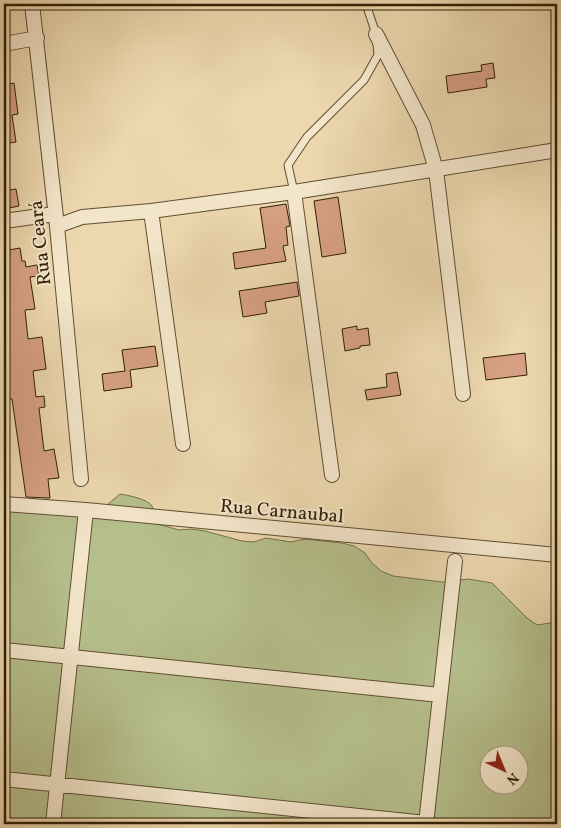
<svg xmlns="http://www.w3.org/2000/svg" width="561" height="828" font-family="Vollkorn,serif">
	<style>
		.green { fill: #b5bf8c; stroke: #72704a; fill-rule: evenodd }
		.building { fill: #d69f84; stroke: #302007 }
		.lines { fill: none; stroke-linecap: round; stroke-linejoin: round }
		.service-casing { stroke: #5f4e31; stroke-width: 9 }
		.minor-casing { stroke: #5f4e31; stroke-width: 16 }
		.service { stroke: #f3e5ca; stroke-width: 7 }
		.minor { stroke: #f3e5ca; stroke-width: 14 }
		.labels { text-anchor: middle; stroke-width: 4; stroke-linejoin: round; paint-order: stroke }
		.street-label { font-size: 19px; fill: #302007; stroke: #f3e5ca }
	</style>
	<rect width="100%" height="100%" fill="#ecd7ae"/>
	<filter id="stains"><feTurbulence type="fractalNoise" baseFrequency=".004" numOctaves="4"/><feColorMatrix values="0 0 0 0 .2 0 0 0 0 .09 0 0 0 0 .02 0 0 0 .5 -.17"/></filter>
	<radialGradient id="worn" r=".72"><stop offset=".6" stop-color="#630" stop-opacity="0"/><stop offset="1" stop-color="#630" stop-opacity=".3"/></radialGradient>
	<path class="green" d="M120,494C127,495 148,499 152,506C154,510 153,518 154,523L179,530L192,529L205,531L242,541L254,542L266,538L291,542L305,539L342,543L354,546L365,553L372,563L381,571L393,576L442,582L468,579L492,583L527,618L537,625L557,622V824H4V501L107,510V505ZM488,756H518V786H488Z"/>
	<path class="building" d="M493,63L495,78L486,79L487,87L448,93L446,76L482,71L481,65Z
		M14,83L18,114L12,115L16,142L4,144V85Z
		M16,189L19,206L4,209V191Z
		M338,197L346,253L322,257L314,201Z
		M286,204L290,226L286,227L288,245L283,246L286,261L235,269L233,253L266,248L260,208Z
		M20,248L22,261H25L26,267L37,265L39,276L30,277L35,309L25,310L28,339L42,337L46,369L33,371L36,397L44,396L45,407L39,408L44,451L54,449L59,478L48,479L50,498H47L26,497L12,399H9L4,362V282L10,281L6,256L10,255L9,250Z
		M297,282L299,296L265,302L267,313L243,317L239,291Z
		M357,326V330L368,328L370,345L360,346V348L345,351L342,329Z
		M155,346L158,366L130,370L132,387L104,391L102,374L125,371L122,350Z
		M525,353L527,375L486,380L483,358Z
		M397,372L401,395L367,400L365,390L387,387L386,374Z"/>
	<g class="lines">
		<g class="service-casing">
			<path id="service" d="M294,192L288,165L307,137L364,80L378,55L376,34L366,4"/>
		</g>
		<g class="minor-casing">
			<path id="minor" d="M32,4L57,226L81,479
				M376,34L423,125L436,170L463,394
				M4,44L37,38
				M294,192L332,475
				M151,211L183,444
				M4,221L55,214
				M57,226L82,217L151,211L294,192L557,150
				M4,504L86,510L557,555
				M4,650L440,695
				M4,779L426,823
				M53,824L86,510
				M426,824L455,561"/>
		</g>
		<use href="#service" class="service"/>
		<use href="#minor" class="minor"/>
	</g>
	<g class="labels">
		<g class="street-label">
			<text transform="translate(39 243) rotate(-96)" y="7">Rua Ceará</text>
			<text transform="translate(282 510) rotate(5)" y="7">Rua Carnaubal</text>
		</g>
	</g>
	<rect width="561" height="828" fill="none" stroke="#ecd7ae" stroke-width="20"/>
	<rect x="5" y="5" width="551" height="818" fill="none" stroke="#302007" stroke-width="2.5"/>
	<rect x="10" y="10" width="541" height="808" fill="none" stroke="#302007"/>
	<g transform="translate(504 770) rotate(136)"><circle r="24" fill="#f3e5ca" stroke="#a5967c"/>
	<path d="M0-4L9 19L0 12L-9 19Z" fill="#8f2418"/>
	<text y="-8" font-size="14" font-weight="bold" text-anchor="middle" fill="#302007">N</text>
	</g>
	<rect width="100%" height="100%" filter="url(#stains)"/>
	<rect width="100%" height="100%" fill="url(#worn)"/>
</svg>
